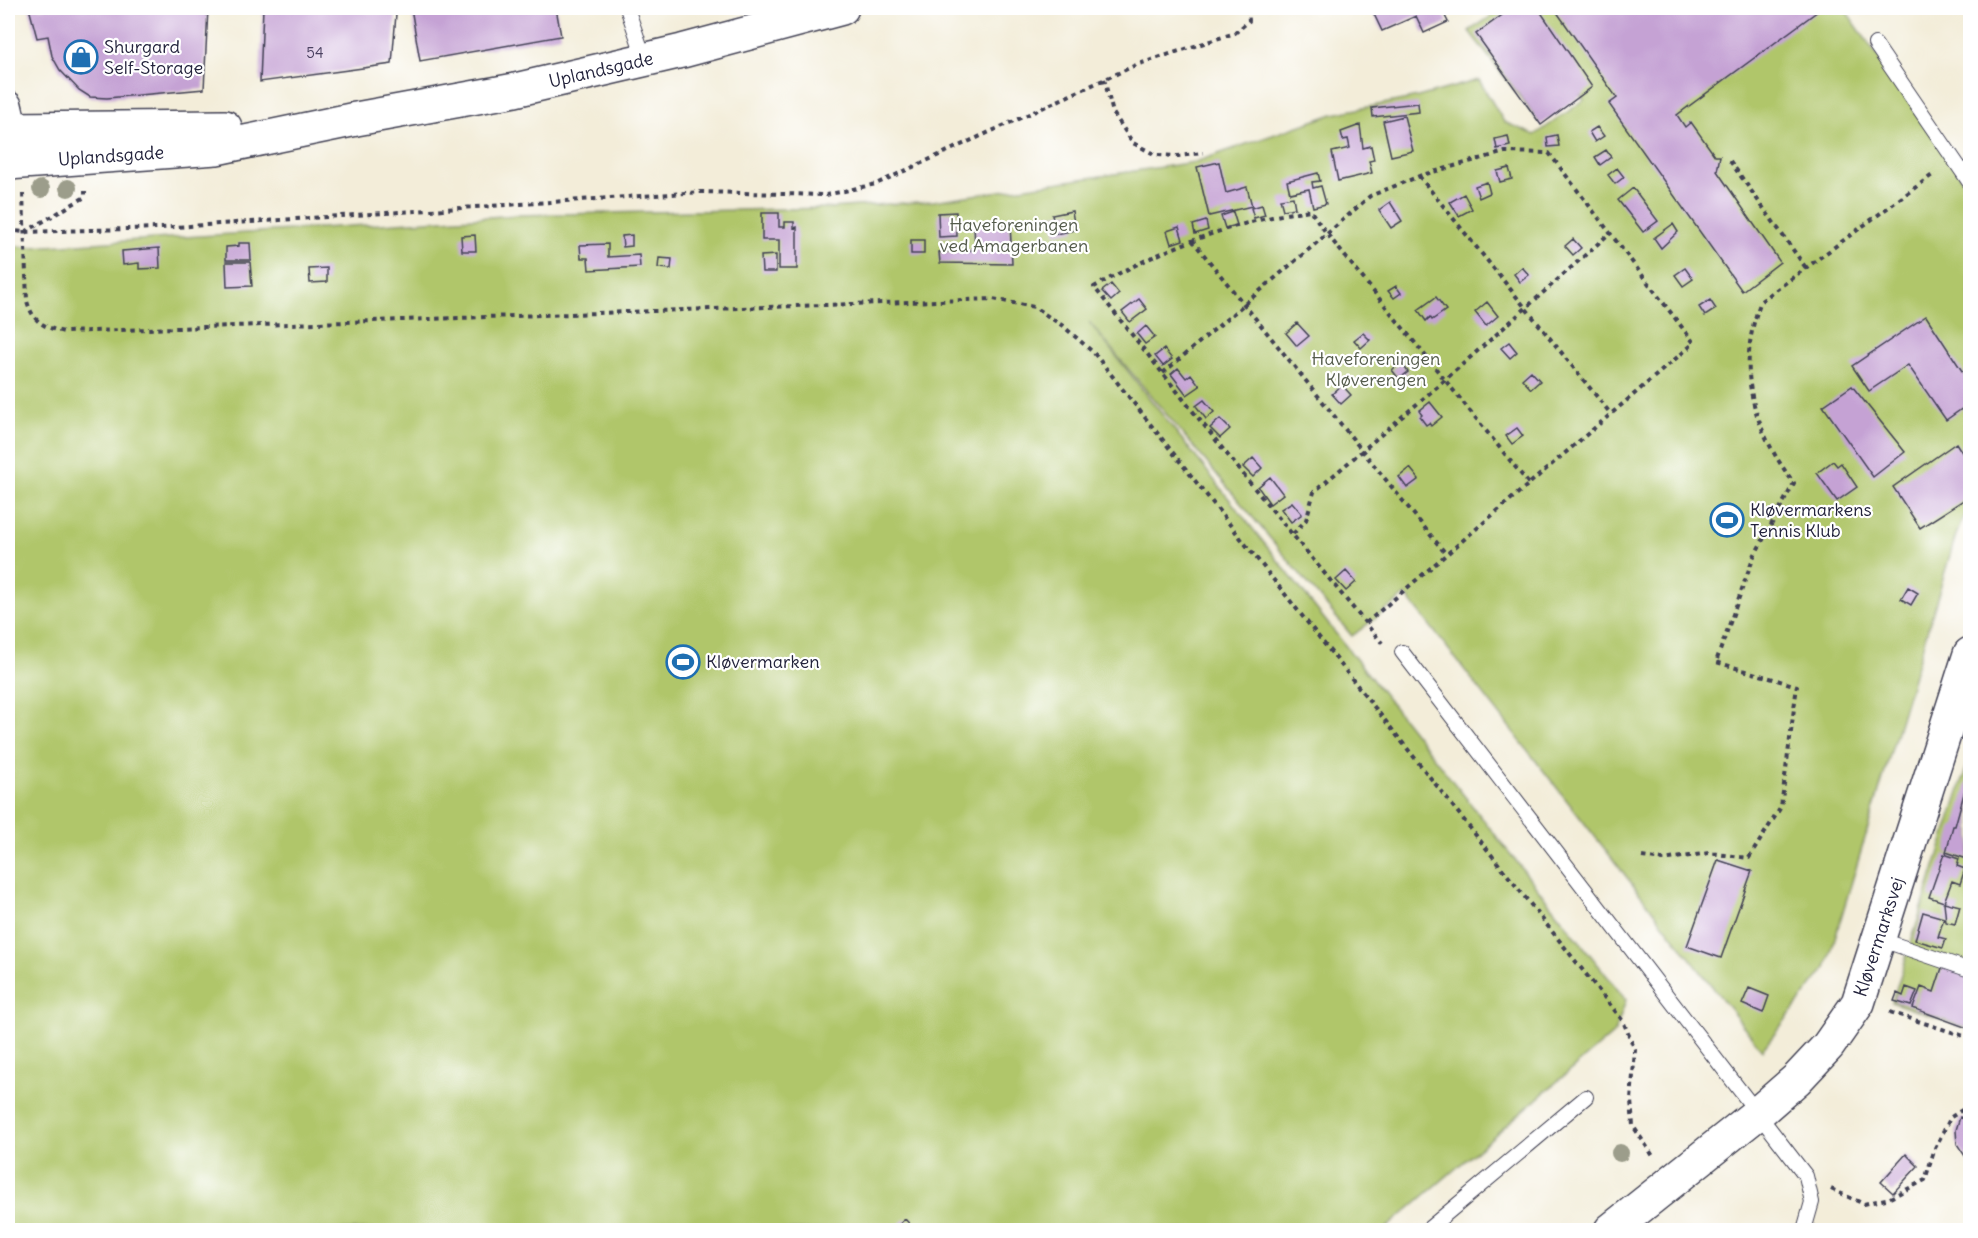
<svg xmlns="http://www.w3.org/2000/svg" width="1978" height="1238" font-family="Delius,sans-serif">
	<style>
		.green { fill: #b0c66a; stroke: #697452; stroke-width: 1.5 }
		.building { fill: #c5a2d4 }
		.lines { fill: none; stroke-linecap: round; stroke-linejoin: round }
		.service-casing { stroke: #414053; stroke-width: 16 }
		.minor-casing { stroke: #414053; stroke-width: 30 }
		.tertiary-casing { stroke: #414053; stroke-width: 36 }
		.path { stroke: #414053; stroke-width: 4; stroke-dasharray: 4.5 4.5; stroke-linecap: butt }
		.service { stroke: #fff; stroke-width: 14 }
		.minor { stroke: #fff; stroke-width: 27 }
		.tertiary { stroke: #fff; stroke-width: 33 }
		.tree { fill: #9c9d8b }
		.labels { text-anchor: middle; stroke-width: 4.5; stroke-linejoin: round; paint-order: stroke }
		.number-label { font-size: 15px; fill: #4b4261 }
		.poi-label { font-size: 18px; fill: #22223b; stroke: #fff; text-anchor: start }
		.street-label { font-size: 18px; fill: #22223b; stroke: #fff }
		.park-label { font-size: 18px; fill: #545b4b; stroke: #fff }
	</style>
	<rect width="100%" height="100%" fill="#fff"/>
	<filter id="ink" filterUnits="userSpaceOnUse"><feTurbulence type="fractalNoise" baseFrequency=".0167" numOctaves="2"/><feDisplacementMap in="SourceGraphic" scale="12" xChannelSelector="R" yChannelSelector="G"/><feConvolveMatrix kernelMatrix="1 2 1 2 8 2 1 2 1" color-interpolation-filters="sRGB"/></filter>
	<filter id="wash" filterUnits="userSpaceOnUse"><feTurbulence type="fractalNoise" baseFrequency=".008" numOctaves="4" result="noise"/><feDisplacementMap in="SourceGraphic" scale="24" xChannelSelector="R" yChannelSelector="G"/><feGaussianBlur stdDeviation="1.35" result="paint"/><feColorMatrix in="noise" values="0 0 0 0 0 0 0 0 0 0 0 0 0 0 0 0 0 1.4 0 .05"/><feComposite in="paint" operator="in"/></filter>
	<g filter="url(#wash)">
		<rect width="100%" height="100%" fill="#f3edd9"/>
		<path class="green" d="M1504,8H1844L1957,170L1970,195V504L1956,535L1826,968L1762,1050L1406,595L1352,636L1089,322L1626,1000L1615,1032L1384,1230H8V246L32,247L519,215L829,208L933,201L1195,162L1333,114L1418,97L1479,80L1504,122L1535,135L1584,100L1581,95L1539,122L1469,31Z
			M1970,757V1030L1892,1002Z"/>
		<g id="blocks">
			<path class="building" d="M29,8H208L204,89L107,98L90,97L79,90L60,70L52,56L48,36L37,38Z
				M263,8H365V12L396,14L392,64L260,82Z
				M411,8H556L561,36L420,61Z
				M1371,8H1441L1448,22L1424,33L1416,16L1382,31Z
				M1512,8H1538L1592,87L1541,125L1476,34Z
				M1554,8H1822L1677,115L1685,127L1691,122L1715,156H1720L1717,171L1780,262L1742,291L1609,104L1617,98Z
				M1418,103L1419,112L1373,117L1372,108Z
				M1404,116L1413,151L1391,156L1383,121Z
				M1360,125L1363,148L1371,146L1374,160L1369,161L1372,173L1338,181L1332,152L1350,148L1348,139L1343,140L1341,132Z
				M1597,127L1604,136L1595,142L1589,132Z
				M1557,135L1559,146L1548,147L1547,137Z
				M1508,136L1510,146L1497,149L1495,139Z
				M1606,150L1611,157L1600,165L1595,157Z
				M1219,162L1226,193L1247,187L1252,206L1209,216L1197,167Z
				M1509,168L1512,179L1500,182L1497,171Z
				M1617,168L1624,177L1615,184L1608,175Z
				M1318,173L1320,181L1312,182L1313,188L1321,186L1326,204L1313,207L1309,189L1290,193L1287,181Z
				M1487,182L1490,193L1479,198L1475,186Z
				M1633,188L1658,221L1643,232L1618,200Z
				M1464,194L1472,209L1459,216L1450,202Z
				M1293,197L1295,208L1283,210L1280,199Z
				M1390,202L1402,221L1391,228L1379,210Z
				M1262,205L1265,215L1254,218L1251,208Z
				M1072,211L1075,230L1056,234L1052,215Z
				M956,212L957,236L939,237L938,213Z
				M1233,212L1237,225L1225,228L1221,216Z
				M762,213H779V227H785V222H794V228L797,227V269H779V240H762Z
				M1206,221L1208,230L1195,234L1193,225Z
				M1010,223L1012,264L940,263L939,252L975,250L974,224Z
				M1673,224L1678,232L1661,248L1654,238Z
				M1179,227L1183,240L1171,244L1167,231Z
				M475,235L476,251H462L461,236Z
				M632,235V246L623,247L622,236Z
				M1573,239L1581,248L1573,255L1565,246Z
				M911,240H924V254H911Z
				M239,243H250L251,260H226V247L239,246Z
				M608,244V257L639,255L640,267L589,270L588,258H581L580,245Z
				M159,248L160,268L139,269V263L123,265L122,251Z
				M776,255V272H762L761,256Z
				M659,258L672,259L671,269L658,268Z
				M226,262H250L252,286L227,287Z
				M1522,267L1529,275L1520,282L1514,274Z
				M327,268V282L310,283L309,269Z
				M1685,268L1693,279L1683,286L1675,275Z
				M1111,284L1119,294L1111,301L1102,291Z
				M1396,286L1401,293L1394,298L1388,291Z
				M1436,297L1446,310L1432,320L1430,317L1426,321L1418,310Z
				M1139,299L1147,309L1130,322L1122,312Z
				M1710,300L1716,309L1705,316L1699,307Z
				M1487,302L1498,316L1486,326L1475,312Z
				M1926,316L1970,383V403L1946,420L1908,365L1869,391L1852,366Z
				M1297,323L1309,336L1297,346L1286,333Z
				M1146,326L1155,337L1145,344L1137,334Z
				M1363,333L1370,340L1361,348L1354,340Z
				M1509,342L1517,352L1510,358L1501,348Z
				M1164,349L1172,359L1163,366L1155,356Z
				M1401,362L1408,372L1399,379L1392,370Z
				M1178,368L1186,378L1191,374L1200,386L1187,395L1171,374Z
				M1531,371L1540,381L1531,389L1522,379Z
				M1342,385L1351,395L1341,404L1332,394Z
				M1852,386L1905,452L1873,477L1823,406Z
				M1204,400L1214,412L1206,419L1196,406Z
				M1430,402L1442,417L1431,426L1429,423L1426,425L1420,417L1422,415L1419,411Z
				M1220,419L1230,429L1220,438L1210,428Z
				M1517,428L1523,436L1512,444L1506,436Z
				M1956,443L1970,465V496L1920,528L1893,487Z
				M1253,458L1262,468L1253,477L1243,467Z
				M1833,461L1837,466L1841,463L1857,487L1837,501L1817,473Z
				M1410,468L1419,479L1407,488L1399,477Z
				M1270,477L1283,494L1270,504L1258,487Z
				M1292,502L1302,514L1291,522L1281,509Z
				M1346,571L1356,582L1346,591L1336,580Z
				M1908,587L1918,593L1911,605L1901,599Z
				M1970,772V848L1967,859L1946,852L1953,826H1955Z
				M1944,854L1959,859L1957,866L1965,869L1960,884L1952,881L1944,902L1960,906L1955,924L1946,922L1944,902L1929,897Z
				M1718,860L1752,871L1721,958L1687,946Z
				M1923,912L1944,918L1938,937L1946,939L1943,948L1915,940Z
				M1943,965L1970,974V1029L1913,1008L1921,987L1934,992Z
				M1906,987L1917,991L1911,1006L1894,1001L1897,993L1903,996Z
				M1749,988L1769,996L1763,1013L1742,1004Z
				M1960,1117L1970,1121V1159L1965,1156L1957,1144L1956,1130Z
				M1906,1154L1918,1166L1893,1193L1881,1182Z
				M905,1219L915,1230H893Z"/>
		</g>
	</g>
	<g filter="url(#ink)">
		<use href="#blocks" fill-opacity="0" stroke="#414053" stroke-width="1.5"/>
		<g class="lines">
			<g class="service-casing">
				<path id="service" d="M627,8L645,60
					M1875,44L1970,183
					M1402,652L1806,1176L1812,1202L1804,1230
					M1879,939L1970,970
					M1427,1230L1586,1097"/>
			</g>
			<g class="minor-casing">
				<path id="minor" d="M8,105L18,148"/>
			</g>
			<g class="tertiary-casing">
				<path id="tertiary" d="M8,129L225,127
					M8,163L216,148L356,119L515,90L682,51L842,8
					M1611,1230L1758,1113L1797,1079L1828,1046L1858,1003L1970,654"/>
			</g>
			<path class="path" d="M1104,79L1113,113L1133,143L1156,155L1178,156L1203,153
				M1730,161L1806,268
				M1419,176L1611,414
				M23,194L27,301C33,322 43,327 64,332L993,299L1034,307L1063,326L1094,353L1623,1021L1635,1050L1631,1100L1633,1126L1653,1156
				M8,230L24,232L160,228L701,192L826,195L876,184L1136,65L1235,33L1249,21L1248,8
				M25,232L85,197V191
				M1192,240L1446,554
				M1163,373L1327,234L1529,484
				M1293,534L1306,520L1314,492L1445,380L1610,233
				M1366,623L1694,343L1549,153L1505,152L1422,175L1370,196L1327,234L1310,210C1234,221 1161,249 1094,287L1250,483L1382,643
				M1642,857L1663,860L1709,853L1749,858L1781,807L1797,686L1716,662L1753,558L1794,483C1752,428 1735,367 1761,301L1935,173
				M1890,1012L1970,1038
				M1831,1189L1864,1204L1890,1198L1925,1180L1935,1148L1951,1117L1970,1105"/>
			<use href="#service" class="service"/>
			<use href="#minor" class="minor"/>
			<use href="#tertiary" class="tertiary"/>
		</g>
		<g class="tree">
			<circle cx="68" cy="188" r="9"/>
			<circle cx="41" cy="189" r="9"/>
			<circle cx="1620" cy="1153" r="9"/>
		</g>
	</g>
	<defs>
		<g id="shop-ring" transform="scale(1.725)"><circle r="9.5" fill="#fff" stroke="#1f6fb2" stroke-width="1.5"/><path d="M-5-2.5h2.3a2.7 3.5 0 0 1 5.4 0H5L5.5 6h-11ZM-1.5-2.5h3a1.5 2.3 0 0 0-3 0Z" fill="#1f6fb2"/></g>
		<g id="stadium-ring" transform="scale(1.725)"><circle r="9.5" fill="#fff" stroke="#1f6fb2" stroke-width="1.5"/><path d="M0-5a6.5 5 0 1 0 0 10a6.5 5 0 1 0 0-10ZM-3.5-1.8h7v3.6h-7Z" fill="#1f6fb2"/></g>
	</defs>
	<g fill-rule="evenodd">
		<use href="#shop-ring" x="81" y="57"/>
		<use href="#stadium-ring" x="1727" y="520"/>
		<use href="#stadium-ring" x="683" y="662"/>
	</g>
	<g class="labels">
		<g class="number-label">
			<text x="315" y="58">54</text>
		</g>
		<g class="poi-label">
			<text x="104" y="53">Shurgard<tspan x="104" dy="21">Self-Storage</tspan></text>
			<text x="1750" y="516">Kløvermarkens<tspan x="1750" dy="21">Tennis Klub</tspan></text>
			<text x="706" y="668">Kløvermarken</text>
		</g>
		<g class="street-label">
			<text transform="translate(601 70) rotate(-13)" y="6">Uplandsgade</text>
			<text transform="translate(111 156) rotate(-4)" y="6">Uplandsgade</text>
			<text transform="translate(1879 937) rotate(-72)" y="6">Kløvermarksvej</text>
		</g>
		<g class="park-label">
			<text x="1014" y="231">Haveforeningen<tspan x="1014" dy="21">ved Amagerbanen</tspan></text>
			<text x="1376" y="365">Haveforeningen<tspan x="1376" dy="21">Kløverengen</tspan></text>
		</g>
	</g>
	<rect width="1978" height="1238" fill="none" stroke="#fff" stroke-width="30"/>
</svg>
